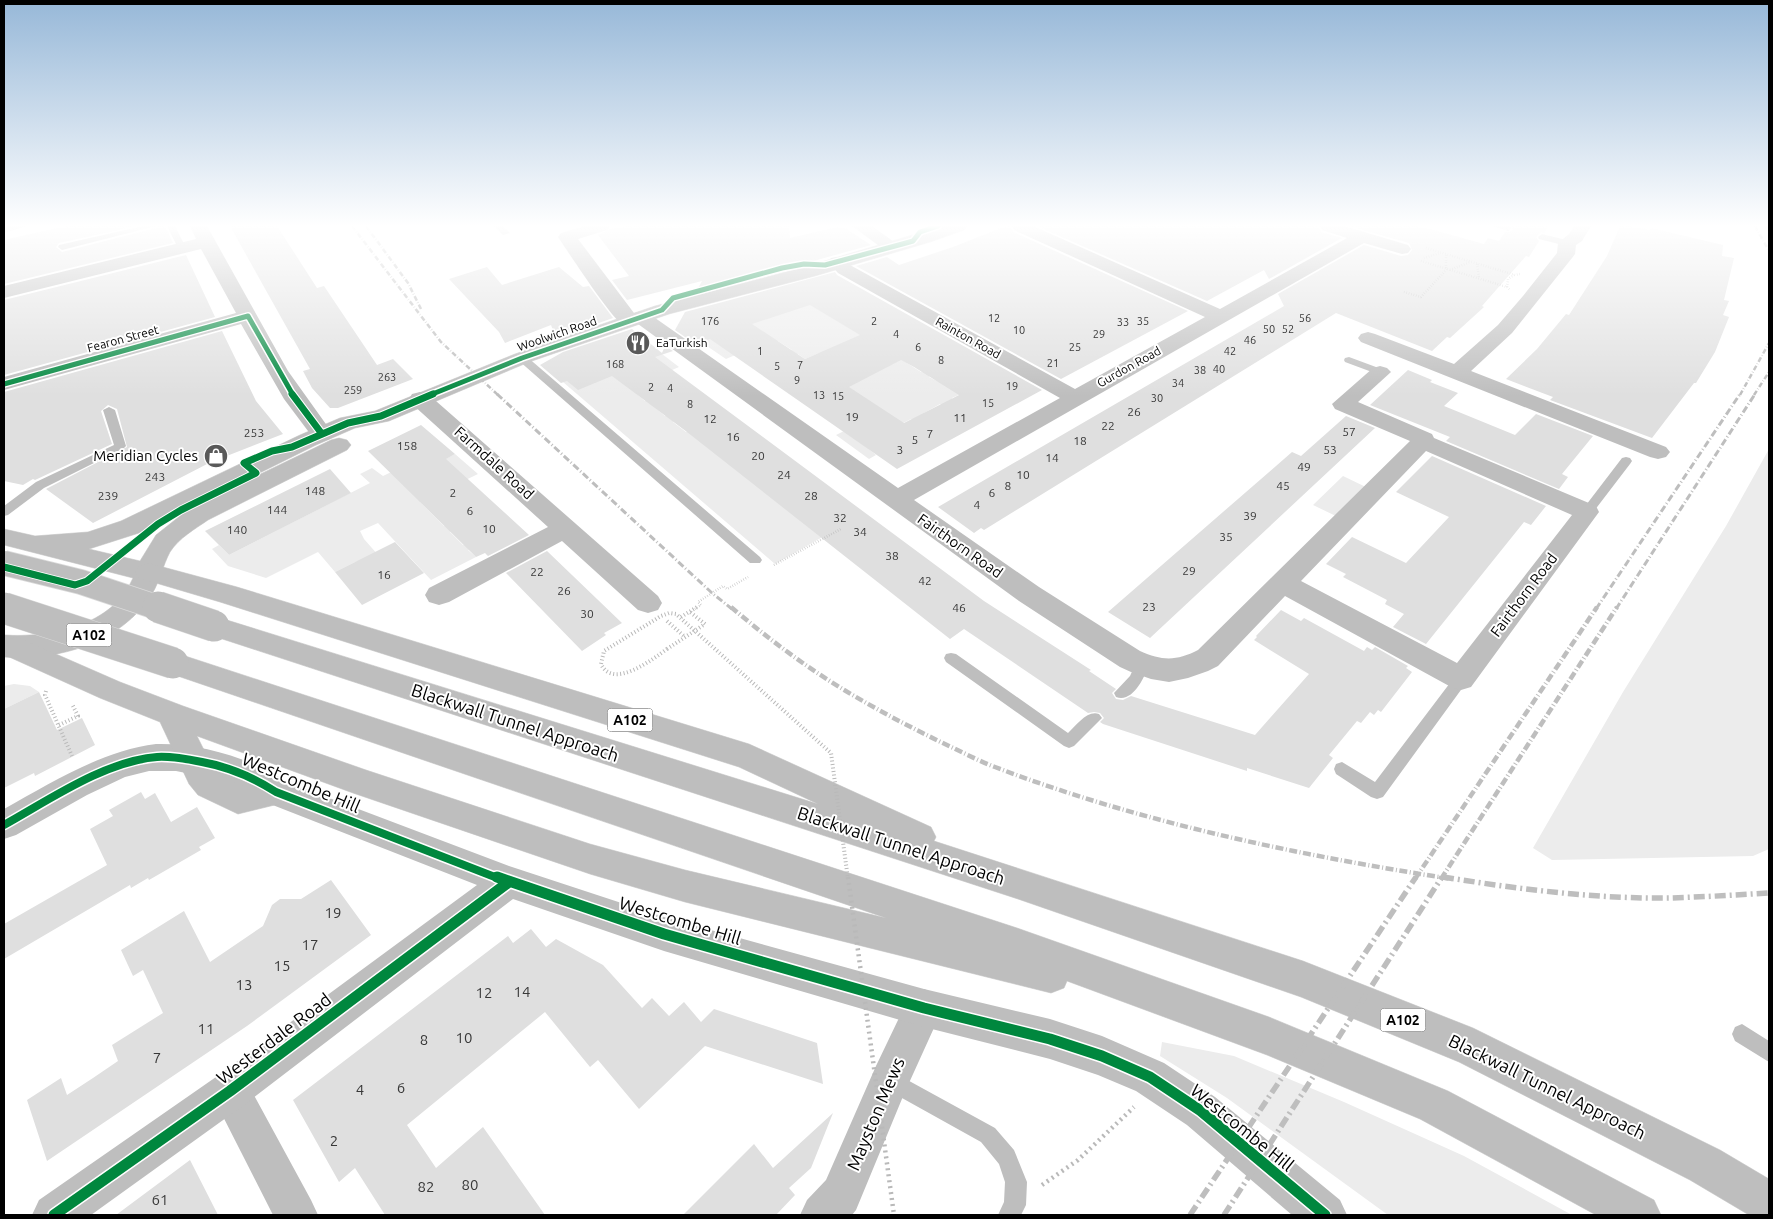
<svg xmlns="http://www.w3.org/2000/svg" width="1773" height="1219" font-family="Ubuntu,sans-serif">
	<style>
		.green { fill: #ececec }
		.building { fill: #dfdfdf; fill-rule: evenodd }
		.lines { fill: none; stroke-linecap: round; stroke-linejoin: round }
		.primary-casing { stroke: #dbdbdb; stroke-width: 1 }
		.trunk-casing { stroke: #dbdbdb; stroke-width: 1 }
		.path-far2 { stroke: #b9b9b9; stroke-width: 2.5; stroke-dasharray: 0.5 2; stroke-linecap: butt }
		.path-far1 { stroke: #b9b9b9; stroke-width: 4; stroke-dasharray: 1 2.5; stroke-linecap: butt }
		.path { stroke: #b9b9b9; stroke-width: 4.5; stroke-dasharray: 2 4; stroke-linecap: butt }
		.service { fill: #bebebe; fill-rule: evenodd }
		.minor { fill: #bebebe; fill-rule: evenodd }
		.tertiary { fill: #bebebe; fill-rule: evenodd }
		.primary { fill: #bebebe; fill-rule: evenodd }
		.trunk { fill: #bebebe; fill-rule: evenodd }
		.rail-far3 { stroke: #bebebe; stroke-width: 2.5; stroke-dasharray: 5 2 0.5 2; stroke-linecap: butt }
		.rail-far2 { stroke: #bebebe; stroke-width: 3; stroke-dasharray: 7 2.5 1 2.5; stroke-linecap: butt }
		.rail-far1 { stroke: #bebebe; stroke-width: 4.5; stroke-dasharray: 8 2.5 1 2.5; stroke-linecap: butt }
		.rail { stroke: #bebebe; stroke-width: 5.5; stroke-dasharray: 11 4 2 4; stroke-linecap: butt }
		.trunk-bridge-far1-casing { stroke: #dbdbdb; stroke-width: 26; stroke-linecap: butt }
		.trunk-bridge-casing { stroke: #dbdbdb; stroke-width: 32; stroke-linecap: butt }
		.path-bridge-far1 { stroke: #b9b9b9; stroke-width: 4; stroke-dasharray: 1 2.5; stroke-linecap: butt }
		.path-bridge { stroke: #b9b9b9; stroke-width: 4.5; stroke-dasharray: 2 4; stroke-linecap: butt }
		.trunk-bridge-far1 { stroke: #bebebe; stroke-width: 24 }
		.trunk-bridge { stroke: #bebebe; stroke-width: 31 }
		.cycleway-far3-casing { stroke: #fff; stroke-width: 8 }
		.cycleway-far2-casing { stroke: #fff; stroke-width: 9 }
		.cycleway-far1-casing { stroke: #fff; stroke-width: 11 }
		.cycleway-casing { stroke: #fff; stroke-width: 14 }
		.cycleway-far3 { stroke: #00873e; stroke-width: 5 }
		.cycleway-far2 { stroke: #00873e; stroke-width: 7 }
		.cycleway-far1 { stroke: #00873e; stroke-width: 8 }
		.cycleway { stroke: #00873e; stroke-width: 11 }
		.labels { text-anchor: middle; stroke-width: 4; stroke-linejoin: round; paint-order: stroke }
		.far-number-label { font-size: 11px; fill: #383838 }
		.far-street-label { font-size: 12px; fill: #000; stroke: #fff }
		.far-poi-label { font-size: 12px; fill: #000; stroke: #fff; text-anchor: start }
		.number-label { font-size: 12px; fill: #383838 }
		.shield { fill: #fff; stroke: #4c4c4c; stroke-width: 1 }
		.shield-label { font-size: 14px; font-weight: bold; fill: #000 }
		.poi-label { font-size: 15px; fill: #000; stroke: #fff; text-anchor: end }
		.street-label { font-size: 15px; fill: #000; stroke: #fff }
		.near-number-label { font-size: 15px; fill: #383838 }
		.near-street-label { font-size: 18px; fill: #000; stroke: #fff }
	</style>
	<rect width="100%" height="100%" fill="#fff"/>
	<path class="green" d="M804,297L921,372L937,364L929,377L937,381L969,390L952,398L955,413L940,404L924,413L925,429L911,419L863,444L876,455L869,459L836,435L866,420C854,397 841,367 819,353L805,359L798,354L781,362L792,350L778,341L760,348L756,346L726,359L701,342Z
		M636,352L662,354L679,367L649,380L633,391L645,401L665,392L653,406L665,416L684,408L673,422L686,432L705,424L840,527L775,564L563,382Z
		M1769,449V849L1753,856L1552,860L1533,848L1623,692L1726,526Z
		M455,454L478,474L420,502L444,526L463,517L468,523L450,532L463,545L482,535L487,540L468,550L476,557L431,580L378,523L360,531L364,539L379,556L355,562L335,572L318,552L266,578L228,566L212,549L219,545L229,555L370,483L360,474L372,468L383,476L406,465L441,461Z
		M1343,476L1370,489L1340,518L1313,505Z
		M14,684L30,686L39,692L4,709V686Z
		M1162,1042L1234,1056L1344,1102L1464,1156L1572,1215H1388L1227,1098L1160,1056Z"/>
	<path class="building" d="M66,226H137L59,243L56,247L62,252L156,228L158,226H165L173,243L4,284V240Z
		M230,226H277L317,288L324,286L377,365L393,359L413,379L338,408H330L312,388L303,371L310,369Z
		M626,226H789L790,238L842,226L871,245L695,294L702,281L627,300L612,280L629,276L598,235L610,229Z
		M1006,226H1010L1013,232L1188,311L1061,379L856,266L887,257L899,265L953,247Z
		M1037,226H1318L1321,232L1342,238L1269,279L1264,270L1207,301Z
		M1349,226H1419L1484,244L1488,238L1499,241L1505,232H1509L1513,230L1511,226H1549L1544,233L1541,232L1536,237L1539,241L1529,257L1526,256L1482,306L1484,307L1450,338L1447,337L1432,351L1336,313L984,530L981,528L974,533L938,507L1284,306L1278,294L1364,245L1401,256L1408,255L1412,250L1409,243Z
		M1620,226H1630L1650,230L1651,228L1723,245L1722,256L1734,258L1724,300L1729,301L1723,315L1729,317L1715,352L1696,383H1694L1652,438L1550,400L1553,397L1506,379L1537,349L1566,314L1569,315L1607,256Z
		M186,255L215,317L4,375V300Z
		M487,267L502,285L559,267L583,287L589,286L613,318L556,338L551,325L505,343L499,332L449,279Z
		M835,272L837,275L1042,390L897,469L710,339L695,344L675,330L685,312ZM810,305L860,335L805,359L752,324ZM901,360L914,367L959,395L904,423L849,387Z
		M632,329L662,353L665,346L673,351L655,357L984,601L1091,670L1089,671L1116,689L1112,693L1116,699L1123,700L1131,696L1255,735L1309,674L1254,640L1257,637L1256,636L1281,610L1301,621L1304,618L1364,651L1367,647L1372,650L1375,647L1408,666L1406,668L1412,672L1381,712L1378,710L1374,715L1370,712L1361,723L1357,721L1329,755L1333,758L1309,788L1247,768V771L1103,724L1100,722L1104,718L1100,713L1094,712L1088,713L964,629L950,639L687,432L612,376L578,390L567,381L561,383L540,365L563,352Z
		M222,331L256,401L283,434L209,463L93,523L46,489L127,447L117,409L108,405L101,411L112,444L35,480L33,479L23,485L4,481V392Z
		M1408,370L1432,380L1430,382L1458,393L1444,406L1515,435L1536,414L1593,436L1562,474L1568,477L1559,489L1446,441L1450,437L1370,405Z
		M1346,416L1375,428L1150,638L1108,612L1292,452L1301,456Z
		M421,425L455,454L446,459L529,535L488,556L485,553L476,557L368,451Z
		M1432,456L1546,506L1531,525L1524,522L1426,644L1393,627L1404,614L1385,604L1387,600L1343,577L1346,574L1326,564L1352,537L1406,563L1449,517L1396,492Z
		M330,469L351,493L229,555L205,531Z
		M395,542L424,573L362,605L335,572Z
		M547,551L622,623L604,633L606,635L582,651L506,573Z
		M39,692L57,730L82,718L95,745L35,776L34,773L4,788V709Z
		M141,792L145,799L155,793L171,822L197,807L215,838L199,847L201,850L149,880L148,878L131,888L130,885L4,959V924L107,865L90,829L113,816L109,810Z
		M331,880L371,935L247,1026L47,1161L27,1100L61,1078L67,1095L93,1078L118,1061L112,1045L163,1013L143,970L133,976L121,950L184,911L210,962L263,926L272,905L280,899H301Z
		M531,929L546,947L556,939L603,965L642,1008L652,998L669,1016L684,1002L701,1022L714,1009L817,1043L823,1084L705,1046L639,1109L598,1060L590,1067L545,1012L407,1125L436,1168L483,1127L545,1215H385L355,1168L339,1182L293,1100L508,936L513,943Z
		M833,1113L811,1168L789,1188L795,1195L776,1215H683L754,1144L773,1168Z
		M190,1160L218,1215H116Z"/>
	<g class="lines">
		<g class="primary-casing">
			<path id="primary" d="M943,226H967L964,230L930,242L815,276L669,314L529,362L389,421L355,428L316,445L139,533L89,549L140,561L156,535L190,508L331,440L339,438L347,440L351,445L347,450L208,520C195,529 179,538 170,552C163,565 160,581 152,594C121,643 59,661 4,657V635C50,638 113,626 133,578L4,545V529L35,536L88,532L121,521L300,435L340,418L375,411L515,354L655,306L801,268Z"/>
		</g>
		<g class="trunk-casing">
			<path id="trunk" d="M148,563L237,587L749,744L931,827L936,837L934,841L1303,961L1473,1028L1720,1150L1769,1179V1215H1749L1690,1180L1459,1062L1301,997L1018,899L204,633L200,626L204,619L214,616L818,804L739,767L220,602L139,578L135,572L139,566Z
				M17,637L120,682L183,706L366,770L590,844L685,870L886,918L163,671L159,663L163,655L173,652L1017,928L1269,1017L1448,1091L1654,1200L1661,1215H1596L1420,1119L1267,1055L1067,981L1064,988L1051,993L685,902L590,874L353,793L197,736L212,766L220,775L240,786L276,778L287,782L292,792L287,802L238,814L198,795L189,784L160,722L100,698L7,656L4,646L7,640Z"/>
		</g>
		<path class="path-far2" d="M1426,248L1515,275L1520,274
			M1446,255V268
			M1424,258L1440,253
			M1421,261L1507,287L1510,290
			M1477,264L1479,278
			M1450,270L1470,262
			M1507,287L1508,279L1514,275
			M1404,292L1421,297L1447,269
			M774,565L841,529
			M695,609L701,605L698,602L723,586L727,589L748,577"/>
		<path class="path-far1" d="M681,617L697,607
			M667,621L685,637
			M667,649L705,624L690,612
			M46,691L45,695L72,756
			M59,725L78,716L72,704"/>
		<path class="path" d="M1042,1185L1078,1160L1134,1107"/>
		<path class="service" d="M13,226H27L4,233V227Z
			M143,226H156L62,250L58,247L59,245Z
			M167,226H175L186,248L185,250H179Z
			M494,226H503L510,233L503,235Z
			M1493,226H1508L1512,228L1508,231Z
			M1542,234L1570,241L1571,243L1567,246L1539,239L1538,237Z
			M522,355L526,356L760,557L762,560L760,563H750L518,360L517,358L518,356Z
			M1349,357L1384,370L1385,372L1380,375L1345,362L1344,360L1345,358Z
			M109,407L115,410L126,446L124,448L44,488L8,515L4,516V506L36,482L114,445L103,410Z
			M1626,457L1630,458L1632,461L1630,464L1591,515H1583L1581,512L1583,509L1622,458Z
			M951,653L956,654L1068,733C1077,725 1087,710 1099,714L1102,718L1074,746L1069,748L1064,746L946,662L944,658L946,654Z
			M1142,660L1147,661L1149,665C1144,678 1133,703 1116,697L1114,693L1130,676L1137,661Z
			M1461,673L1466,675L1468,679L1466,683L1383,797L1377,799L1371,797L1336,774L1334,769L1336,764L1342,762L1375,782L1456,675Z
			M1742,1024L1769,1041V1062L1735,1041L1732,1034L1735,1027Z
			M891,1071L995,1128L1014,1150L1027,1182L1026,1205L1021,1215H998L1004,1202L1005,1182L999,1164L981,1142L884,1088L881,1081L884,1074Z"/>
		<path class="minor" d="M190,226H207L288,371L333,434L330,439L322,441L314,439L284,399L241,324L4,390V377L236,313L201,249L4,298V286L196,239Z
			M585,226H610L607,230L578,239L634,313L641,311L648,313L898,488L1060,398L838,273L828,262L831,258C840,256 844,258 850,265L1075,389L1205,317L1014,230L1012,226H1033L1220,309L1347,238L1322,230L1320,226H1344L1408,245L1411,249L1408,253L1402,254L1364,243L914,500L1039,587L1140,651C1162,661 1177,661 1198,650L1410,441L1335,409L1332,404L1373,368L1380,366L1387,368L1391,372L1358,402L1432,434L1434,438L1596,506L1599,512L1471,687L1461,690L1451,687L1285,596L1218,666L1208,671L1188,678L1169,682L1151,679L1131,672L1120,667L1019,601L638,324C634,326 628,328 623,325C611,318 569,253 558,237L561,233ZM1426,451L1572,515L1457,663L1301,581Z
			M852,226H872L901,247L898,251L892,252L886,251Z
			M1574,226H1591L1582,241L1576,245L1575,254L1572,258L1512,333L1471,371L1666,447L1670,452L1666,457L1658,459L1650,457L1361,342L1358,338L1361,334L1368,332L1375,334L1454,364L1498,325L1523,296L1557,253L1558,243L1569,234Z
			M420,392L428,394L658,596L662,603L658,610L648,613L638,610L562,541L449,602L439,605L429,602L425,595L429,588L548,527L412,404L409,399L412,394Z
			M924,989L938,995L943,1008L904,1094L856,1210L852,1215H800L807,1200L826,1180L876,1066L910,995Z
			M230,1071L244,1077L311,1200L318,1215H273L210,1091L216,1077Z"/>
		<path class="tertiary" d="M156,744C201,743 250,758 287,782L509,866L664,917L924,989L1050,1019L1102,1036L1164,1063L1215,1097L1340,1200L1347,1215H1292L1187,1125L1136,1091L1098,1075L1050,1059L924,1027L664,951L513,899L244,1105L91,1215H32L39,1200L216,1077L477,885L265,802L230,782L176,771H149L125,777L87,795L16,835L4,839V809C51,783 101,751 156,744Z"/>
		<use href="#primary" class="primary"/>
		<use href="#trunk" class="trunk"/>
		<path class="rail-far3" d="M352,226L441,342L498,395
			M366,226L408,283L421,309
			M1755,226L1769,251
			M1765,226L1769,232
			M1740,395L1769,343
			M1754,395L1769,372"/>
		<path class="rail-far2" d="M497,394L712,593L732,609
			M1596,609L1740,394
			M1616,609L1755,394"/>
		<path class="rail-far1" d="M731,607C751,624 771,640 793,656C841,691 895,720 949,746C964,753 979,761 995,767C1142,823 1297,855 1452,879
			M1415,879L1597,607
			M1441,879L1617,607"/>
		<path class="rail" d="M1443,877C1518,889 1595,899 1670,898C1703,897 1736,895 1769,893
			M1190,1215L1416,877
			M1224,1215L1442,877"/>
		<g class="trunk-bridge-far1-casing">
			<path id="trunk-bridge-far1" d="M4,563L81,582L162,609
				M4,608L6,609"/>
		</g>
		<g class="trunk-bridge-casing">
			<path id="trunk-bridge" d="M158,607L214,626
				M4,608L173,663"/>
		</g>
		<path class="path-bridge-far1" d="M667,649C653,659 613,690 601,664L604,651L661,616L669,613L676,614L831,753L848,879"/>
		<path class="path-bridge" d="M848,877L894,1215"/>
		<use href="#trunk-bridge-far1" class="trunk-bridge-far1"/>
		<use href="#trunk-bridge" class="trunk-bridge"/>
		<g class="cycleway-far3-casing">
			<path id="cycleway-far3" d="M4,384L248,316L293,395
				M430,395L522,358L662,310L673,298L782,268L804,264L825,265L906,243L913,241L920,232L938,226"/>
		</g>
		<g class="cycleway-far2-casing">
			<path id="cycleway-far2" d="M292,394L322,434
				M4,567L75,585L87,581L158,524L181,510L256,473L244,463L272,451L292,447L348,423L381,416L433,394"/>
		</g>
		<g class="cycleway-far1-casing">
			<path id="cycleway-far1" d="M4,825C49,800 105,761 157,757C172,756 187,759 202,762C229,767 253,777 276,792L500,879"/>
		</g>
		<g class="cycleway-casing">
			<path id="cycleway" d="M497,877L664,934L924,1008L1050,1039L1102,1056L1150,1077L1201,1111L1325,1215
				M54,1215L230,1091L509,882"/>
		</g>
		<use href="#cycleway-far3" class="cycleway-far3"/>
		<use href="#cycleway-far2" class="cycleway-far2"/>
		<use href="#cycleway-far1" class="cycleway-far1"/>
		<use href="#cycleway" class="cycleway"/>
	</g>
	<linearGradient id="sky" x2="0" y2="1"><stop stop-color="#97b8d8"/><stop offset="0.57" stop-color="#fff"/><stop offset="1" stop-color="#fff" stop-opacity="0"/></linearGradient>
	<rect width="1773" height="396" fill="url(#sky)"/>
	<defs>
		<g id="restaurant-disc" transform="scale(1.25)"><circle r="9.5" fill="#595959" stroke="#fff"/><path d="M-5-6h1v4h1v-4h1v4h1v-4h1v5L-1.5 .5V6h-2V.5L-5-1ZM5-6V6H3V1.5H1.5Q1.5-4 5-6Z" fill="#fff"/></g>
		<g id="shop-disc" transform="scale(1.25)"><circle r="9.5" fill="#595959" stroke="#fff"/><path d="M-5-2.5h2.3a2.7 3.5 0 0 1 5.4 0H5L5.5 6h-11ZM-1.5-2.5h3a1.5 2.3 0 0 0-3 0Z" fill="#fff"/></g>
	</defs>
	<g fill-rule="evenodd">
		<use href="#restaurant-disc" x="638" y="343"/>
		<use href="#shop-disc" x="216" y="456"/>
	</g>
	<g class="labels">
		<g class="far-number-label">
			<text x="994" y="322">12</text>
			<text x="1305" y="322">56</text>
			<text x="710" y="325">176</text>
			<text x="874" y="325">2</text>
			<text x="1143" y="325">35</text>
			<text x="1123" y="326">33</text>
			<text x="1269" y="333">50</text>
			<text x="1288" y="333">52</text>
			<text x="1019" y="334">10</text>
			<text x="896" y="338">4</text>
			<text x="1099" y="338">29</text>
			<text x="1250" y="344">46</text>
			<text x="918" y="351">6</text>
			<text x="1075" y="351">25</text>
			<text x="760" y="355">1</text>
			<text x="1230" y="355">42</text>
			<text x="941" y="364">8</text>
			<text x="1053" y="367">21</text>
			<text x="615" y="368">168</text>
			<text x="800" y="369">7</text>
			<text x="777" y="370">5</text>
			<text x="1219" y="373">40</text>
			<text x="1200" y="374">38</text>
			<text x="387" y="381">263</text>
			<text x="797" y="384">9</text>
			<text x="1178" y="387">34</text>
			<text x="1012" y="390">19</text>
			<text x="651" y="391">2</text>
			<text x="670" y="392">4</text>
			<text x="353" y="394">259</text>
			<text x="819" y="399">13</text>
			<text x="838" y="400">15</text>
			<text x="1157" y="402">30</text>
			<text x="988" y="407">15</text>
			<text x="690" y="408">8</text>
		</g>
		<g class="far-street-label">
			<text transform="translate(557 334) rotate(-19)" y="4">Woolwich Road</text>
			<text transform="translate(968 338) rotate(29)" y="4">Rainton Road</text>
			<text transform="translate(123 339) rotate(-15)" y="4">Fearon Street</text>
			<text transform="translate(1129 367) rotate(-29)" y="4">Gurdon Road</text>
		</g>
		<g class="far-poi-label">
			<text x="656" y="347">EaTurkish</text>
		</g>
		<g class="number-label">
			<text x="1134" y="416">26</text>
			<text x="852" y="421">19</text>
			<text x="960" y="422">11</text>
			<text x="710" y="423">12</text>
			<text x="1108" y="430">22</text>
			<text x="1349" y="436">57</text>
			<text x="254" y="437">253</text>
			<text x="930" y="438">7</text>
			<text x="733" y="441">16</text>
			<text x="915" y="444">5</text>
			<text x="1080" y="445">18</text>
			<text x="407" y="450">158</text>
			<text x="900" y="454">3</text>
			<text x="1330" y="454">53</text>
			<text x="758" y="460">20</text>
			<text x="1052" y="462">14</text>
			<text x="1304" y="471">49</text>
			<text x="784" y="479">24</text>
			<text x="1023" y="479">10</text>
			<text x="155" y="481">243</text>
			<text x="1008" y="490">8</text>
			<text x="1283" y="490">45</text>
			<text x="315" y="495">148</text>
			<text x="453" y="497">2</text>
			<text x="992" y="497">6</text>
			<text x="108" y="500">239</text>
			<text x="811" y="500">28</text>
			<text x="977" y="509">4</text>
			<text x="277" y="514">144</text>
			<text x="470" y="515">6</text>
			<text x="1250" y="520">39</text>
			<text x="840" y="522">32</text>
			<text x="489" y="533">10</text>
			<text x="237" y="534">140</text>
			<text x="860" y="536">34</text>
			<text x="1226" y="541">35</text>
			<text x="892" y="560">38</text>
			<text x="1189" y="575">29</text>
			<text x="537" y="576">22</text>
			<text x="384" y="579">16</text>
			<text x="925" y="585">42</text>
			<text x="564" y="595">26</text>
			<text x="1149" y="611">23</text>
			<text x="959" y="612">46</text>
			<text x="587" y="618">30</text>
		</g>
		<g class="shield">
			<rect x="66.5" y="623.5" width="45" height="23" rx="4"/>
			<rect x="607.5" y="708.5" width="45" height="23" rx="4"/>
			<rect x="1380.5" y="1008.5" width="45" height="23" rx="4"/>
		</g>
		<g class="shield-label">
			<text x="89" y="640">A102</text>
			<text x="630" y="725">A102</text>
			<text x="1403" y="1025">A102</text>
		</g>
		<g class="poi-label">
			<text x="198" y="461">Meridian Cycles</text>
		</g>
		<g class="street-label">
			<text transform="translate(494 463) rotate(42)" y="5">Farmdale Road</text>
			<text transform="translate(960 546) rotate(35)" y="5">Fairthorn Road</text>
			<text transform="translate(1524 595) rotate(-53)" y="5">Fairthorn Road</text>
		</g>
		<g class="near-number-label">
			<text x="333" y="918">19</text>
			<text x="310" y="950">17</text>
			<text x="282" y="971">15</text>
			<text x="244" y="990">13</text>
			<text x="522" y="997">14</text>
			<text x="484" y="998">12</text>
			<text x="206" y="1034">11</text>
			<text x="464" y="1043">10</text>
			<text x="424" y="1045">8</text>
			<text x="157" y="1063">7</text>
			<text x="401" y="1093">6</text>
			<text x="360" y="1095">4</text>
			<text x="334" y="1146">2</text>
			<text x="470" y="1190">80</text>
			<text x="426" y="1192">82</text>
			<text x="160" y="1205">61</text>
		</g>
		<g class="near-street-label">
			<text transform="translate(515 723) rotate(18)" y="6">Blackwall Tunnel Approach</text>
			<text transform="translate(301 783) rotate(23)" y="6">Westcombe Hill</text>
			<text transform="translate(901 846) rotate(18)" y="6">Blackwall Tunnel Approach</text>
			<text transform="translate(680 921) rotate(17)" y="6">Westcombe Hill</text>
			<text transform="translate(274 1039) rotate(-37)" y="6">Westerdale Road</text>
			<text transform="translate(1547 1087) rotate(26)" y="6">Blackwall Tunnel Approach</text>
			<text transform="translate(876 1114) rotate(-67)" y="6">Mayston Mews</text>
			<text transform="translate(1242 1128) rotate(39)" y="6">Westcombe Hill</text>
		</g>
	</g>
	<rect width="1773" height="1219" fill="none" stroke="#000000" stroke-width="10"/>
</svg>
